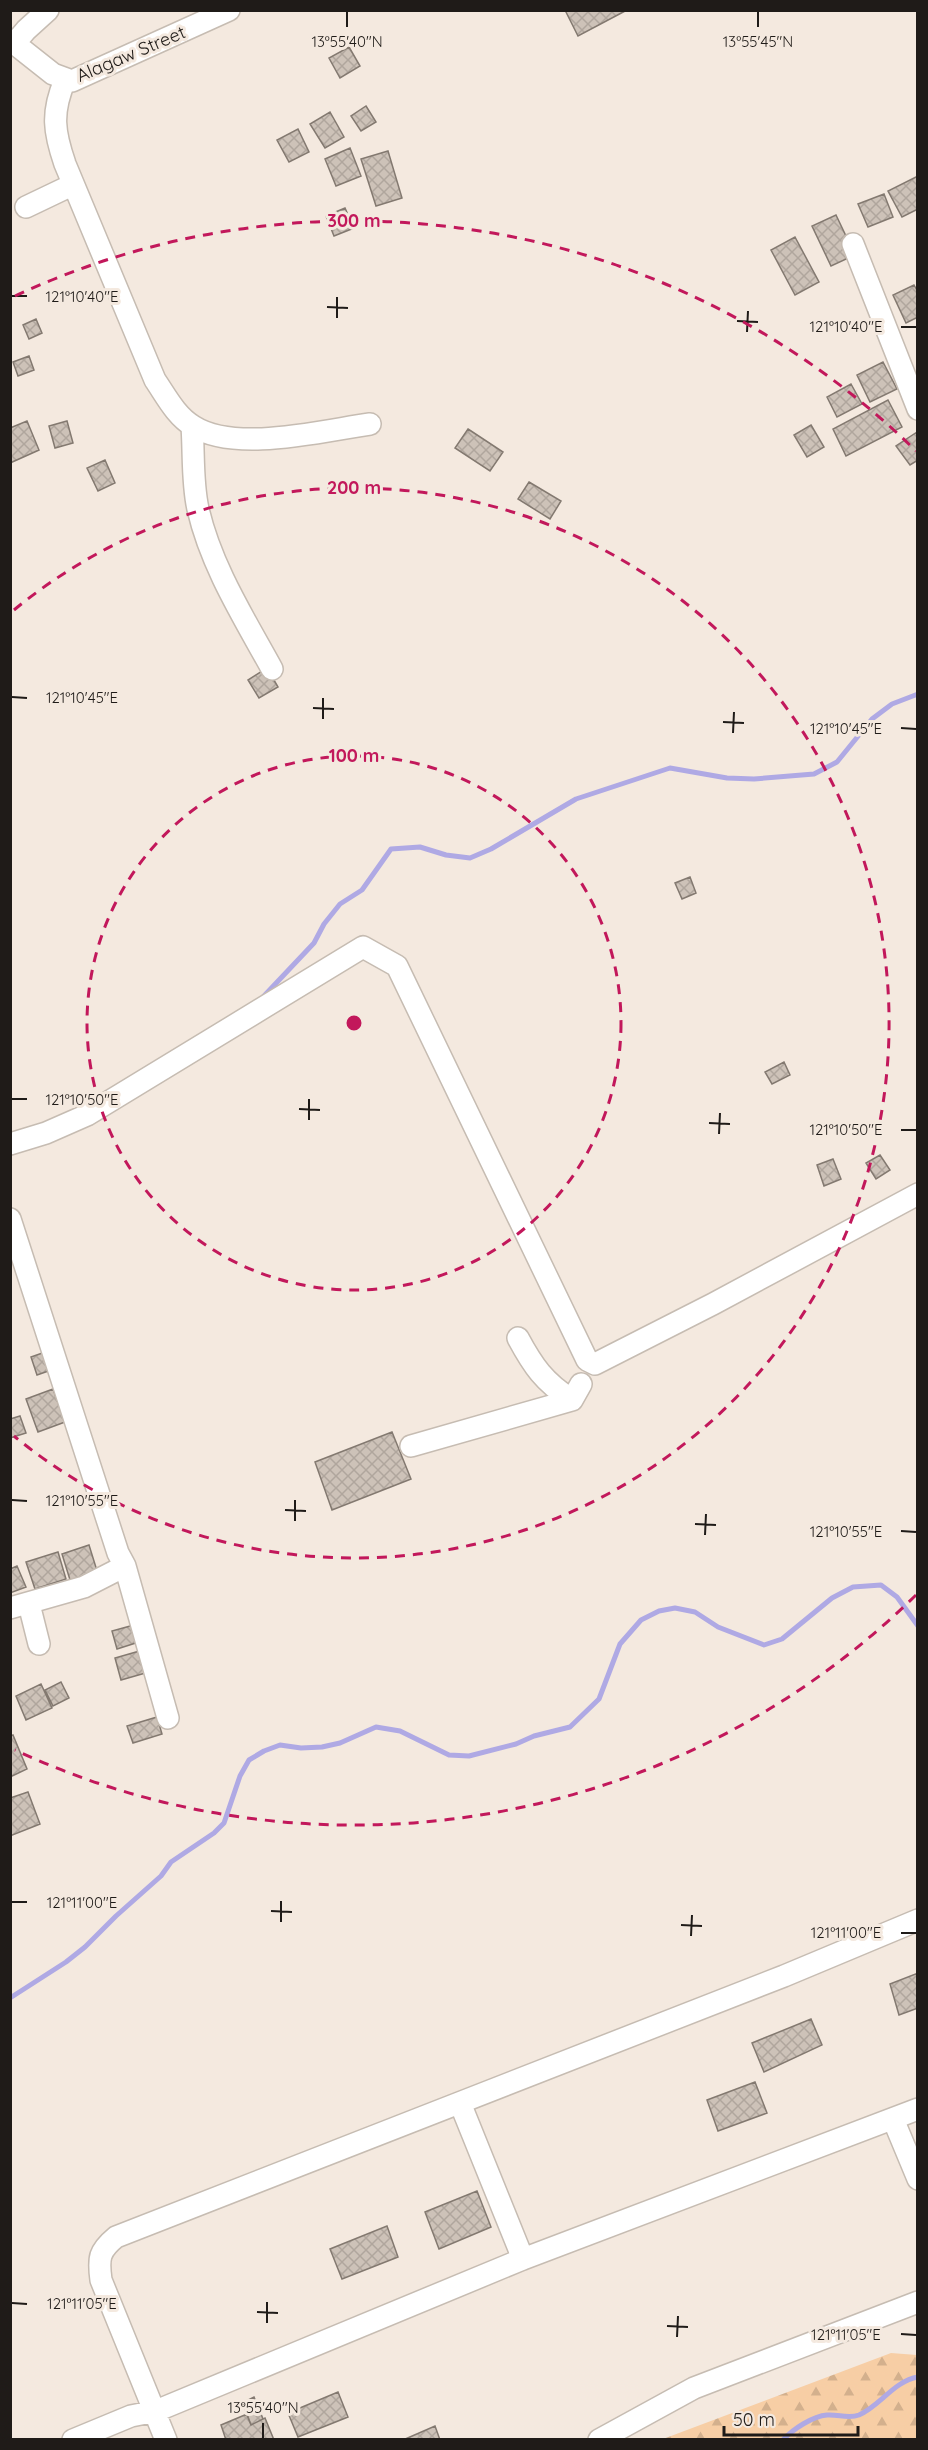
<svg xmlns="http://www.w3.org/2000/svg" width="928" height="2450" font-family="Quicksand,sans-serif">
	<style>
		.forest { fill: url(#forest-firs) }
		.lines { fill: none; stroke-linecap: round; stroke-linejoin: round }
		.stream { stroke: #afa9e4; stroke-width: 5 }
		.building { fill: url(#building-cross-hatch); stroke: #837970; stroke-width: 1.5 }
		.minor-casing { stroke: #c6bcb2; stroke-width: 24 }
		.minor { stroke: #fff; stroke-width: 21 }
		.ticks { fill: none; stroke: #1f1b18; stroke-width: 2 }
		.ring { fill: none; stroke: #c2185b; stroke-width: 3; stroke-dasharray: 10 8 }
		.labels { text-anchor: middle; stroke-width: 6; stroke-linejoin: round; paint-order: stroke }
		.street-label { font-size: 18px; fill: #1f1b18; stroke: #f4e9df }
		.ticks-label { font-size: 15px; text-anchor: middle; fill: #1f1b18; stroke: #f4e9df; stroke-width: 6; stroke-linejoin: round; paint-order: stroke }
		.centre { fill: #c2185b; stroke: #f4e9df; stroke-width: 3 }
		.ring-label { font-size: 18px; text-anchor: middle; font-weight: bold; fill: #c2185b; stroke: #f4e9df; stroke-width: 6; stroke-linejoin: round; paint-order: stroke }
	</style>
	<defs>
		<pattern id="forest-firs" width="22" height="20" patternUnits="userSpaceOnUse" patternTransform="scale(1.5)"><rect width="22" height="20" fill="#f7cea5"/><path d="M5 1l3.5 6h-7zM16 11l3.5 6h-7z" fill="#d3b08d"/></pattern>
		<pattern id="building-cross-hatch" width="8" height="8" patternUnits="userSpaceOnUse" patternTransform="scale(1.5)"><rect width="8" height="8" fill="#cdc2b8"/><path d="M0 0l8 8M0 8l8-8" fill="none" stroke="#b0a69d"/></pattern>
	</defs>
	<rect width="100%" height="100%" fill="#f4e9df"/>
	<path class="forest" d="M891,2353L917,2355V2439H663Z"/>
	<g class="lines">
		<path class="stream" d="M263,997L314,943L324,924L340,904L362,890L391,849L420,847L446,855L470,858L491,849L576,799L670,768L727,778L754,779L814,774L837,762L872,719L892,704L918,694
			M10,1998L66,1962L85,1947L116,1916L161,1876L171,1862L214,1833L224,1823L240,1776L249,1760L264,1751L280,1745L301,1748L322,1747L340,1743L376,1727L400,1731L449,1755L469,1756L516,1744L534,1736L570,1727L599,1699L620,1644L641,1620L659,1611L675,1608L695,1612L718,1627L764,1645L782,1639L832,1598L853,1587L881,1585L897,1597L918,1626
			M783,2440C793,2429 813,2416 827,2415C838,2414 848,2419 859,2415C880,2406 894,2381 918,2377"/>
	</g>
	<path class="building" d="M565,10H627L578,36Z
		M349,47L360,66L340,78L329,58Z
		M366,106L376,122L361,131L351,116Z
		M330,112L344,137L325,148L310,124Z
		M298,129L309,152L289,162L277,140Z
		M350,148L361,176L336,186L325,159Z
		M388,151L402,198L376,206L361,159Z
		M918,176V209L902,217L888,191Z
		M884,194L893,217L868,227L858,204Z
		M345,208L354,228L334,236L326,216Z
		M836,215L855,255L831,266L812,226Z
		M795,237L819,282L795,295L771,250Z
		M914,285L918,292V317L906,323L893,295Z
		M36,319L42,333L29,339L23,325Z
		M29,356L34,370L18,376L13,362Z
		M883,362L897,389L870,402L857,375Z
		M851,384L862,404L837,417L827,397Z
		M888,400L902,427L846,456L833,429Z
		M27,421L39,450L10,463V428Z
		M67,421L73,443L55,448L49,426Z
		M811,425L824,447L807,457L794,435Z
		M468,429L503,452L490,471L455,448Z
		M917,432L918,460L910,465L896,446Z
		M105,460L115,483L98,491L87,468Z
		M529,482L561,501L550,519L518,499Z
		M267,668L278,687L259,698L248,680Z
		M690,877L696,893L682,899L675,883Z
		M784,1062L790,1075L772,1084L765,1072Z
		M880,1155L890,1170L876,1179L866,1163Z
		M833,1159L841,1179L824,1186L817,1165Z
		M51,1350L57,1368L37,1375L31,1357Z
		M53,1389L65,1422L38,1432L26,1399Z
		M20,1416L26,1433L10,1438V1419Z
		M392,1432L411,1479L332,1510L315,1462Z
		M89,1545L98,1574L71,1583L62,1554Z
		M58,1552L66,1579L35,1589L26,1562Z
		M17,1566L26,1587L10,1593V1569Z
		M134,1625L139,1642L117,1649L112,1631Z
		M143,1650L149,1672L121,1680L115,1658Z
		M61,1682L69,1698L53,1706L45,1690Z
		M41,1684L52,1708L26,1720L16,1696Z
		M157,1717L162,1734L133,1743L127,1726Z
		M13,1735L27,1769L10,1777V1736Z
		M28,1792L40,1824L10,1836V1798Z
		M918,1973V2008L899,2015L890,1984Z
		M811,2019L822,2045L764,2072L752,2043Z
		M755,2082L767,2113L718,2131L707,2100Z
		M477,2191L491,2227L439,2249L425,2212Z
		M387,2226L398,2257L342,2279L330,2249Z
		M338,2392L348,2417L298,2437L288,2413Z
		M254,2397L263,2419L251,2425L242,2403Z
		M247,2414L251,2425L265,2418L274,2440H226L221,2425Z
		M435,2426L440,2440H403Z"/>
	<g class="lines">
		<g class="minor-casing">
			<path id="minor" d="M10,40L53,74L72,81L229,10
				M15,43L26,30L48,10
				M65,80C51,113 54,132 65,164L155,380C166,396 176,416 193,426C235,453 321,431 370,424
				M26,207L72,185
				M853,244L918,409
				M192,426C194,453 192,483 198,509C211,566 244,618 272,669
				M10,1144L46,1133L87,1115L363,947L397,966L587,1360L595,1364L713,1304L918,1194
				M10,1219L118,1553L125,1566L84,1587L10,1608
				M518,1338C533,1366 544,1382 572,1400
				M411,1446L572,1400L581,1384
				M125,1566L168,1718
				M29,1604L39,1644
				M460,2103L523,2259
				M893,2119L918,2179
				M73,2440L131,2416L156,2411L523,2259L918,2109
				M166,2440L101,2280C98,2258 99,2251 116,2237L784,1976L918,1920
				M599,2440L694,2388L918,2302"/>
		</g>
		<use href="#minor" class="minor"/>
	</g>
	<path class="ticks" d="M347,27V12M758,27V12M12,296H27M327,307L348,308M337,318V297M737,321L758,322M901,327H916M747,332L748,311M12,697L27,698M313,708L334,709M323,719V698M723,722L744,723M901,728L916,729M733,733L734,712M12,1099H27M299,1109L320,1110M309,1120V1099M709,1123L730,1124M901,1130H916M719,1134L720,1113M12,1500L27,1501M285,1510L306,1511M295,1521V1500M695,1524L716,1525M901,1531L916,1532M705,1535L706,1514M12,1902H27M271,1911L292,1912M281,1922V1901M681,1925L702,1926M901,1933H916M691,1936L692,1915M12,2303L27,2304M257,2312L278,2313M267,2323V2302M667,2326L688,2327M901,2334L916,2335M677,2337L678,2316M263,2438V2423"/>
	<g class="ring">
		<circle cx="354" cy="1023" r="267"/>
		<path d="M14 610A535 535 0 1 1 14 1436"/>
		<path d="M916 1595A802 802 0 0 1 15 1750M15 296A802 802 0 0 1 916 451"/>
	</g>
	<g class="labels">
		<g class="street-label">
			<text transform="translate(131 54) rotate(-23)" y="6">Alagaw Street</text>
		</g>
	</g>
	<g class="ticks-label">
		<text x="347" y="47">13°55'40"N</text>
		<text x="758" y="47">13°55'45"N</text>
		<text x="82" y="302">121°10'40"E</text>
		<text x="846" y="332">121°10'40"E</text>
		<text x="82" y="703">121°10'45"E</text>
		<text x="846" y="734">121°10'45"E</text>
		<text x="82" y="1105">121°10'50"E</text>
		<text x="846" y="1135">121°10'50"E</text>
		<text x="82" y="1506">121°10'55"E</text>
		<text x="846" y="1537">121°10'55"E</text>
		<text x="82" y="1908">121°11'00"E</text>
		<text x="846" y="1938">121°11'00"E</text>
		<text x="82" y="2309">121°11'05"E</text>
		<text x="846" y="2340">121°11'05"E</text>
		<text x="263" y="2413">13°55'40"N</text>
	</g>
	<circle cx="354" cy="1023" r="9" class="centre"/>
	<g class="ring-label">
		<text x="354" y="227">300 m</text>
		<text x="354" y="494">200 m</text>
		<text x="354" y="762">100 m</text>
	</g>
	<rect width="928" height="2450" fill="none" stroke="#1f1b18" stroke-width="24"/>
	<path d="M724 2426v9h134v-9" fill="none" stroke="#1f1b18" stroke-width="3"/>
	<text x="733" y="2426" font-size="18" fill="#1f1b18" stroke="#f4e9df" stroke-width="4.5" paint-order="stroke">50 m</text>
</svg>
